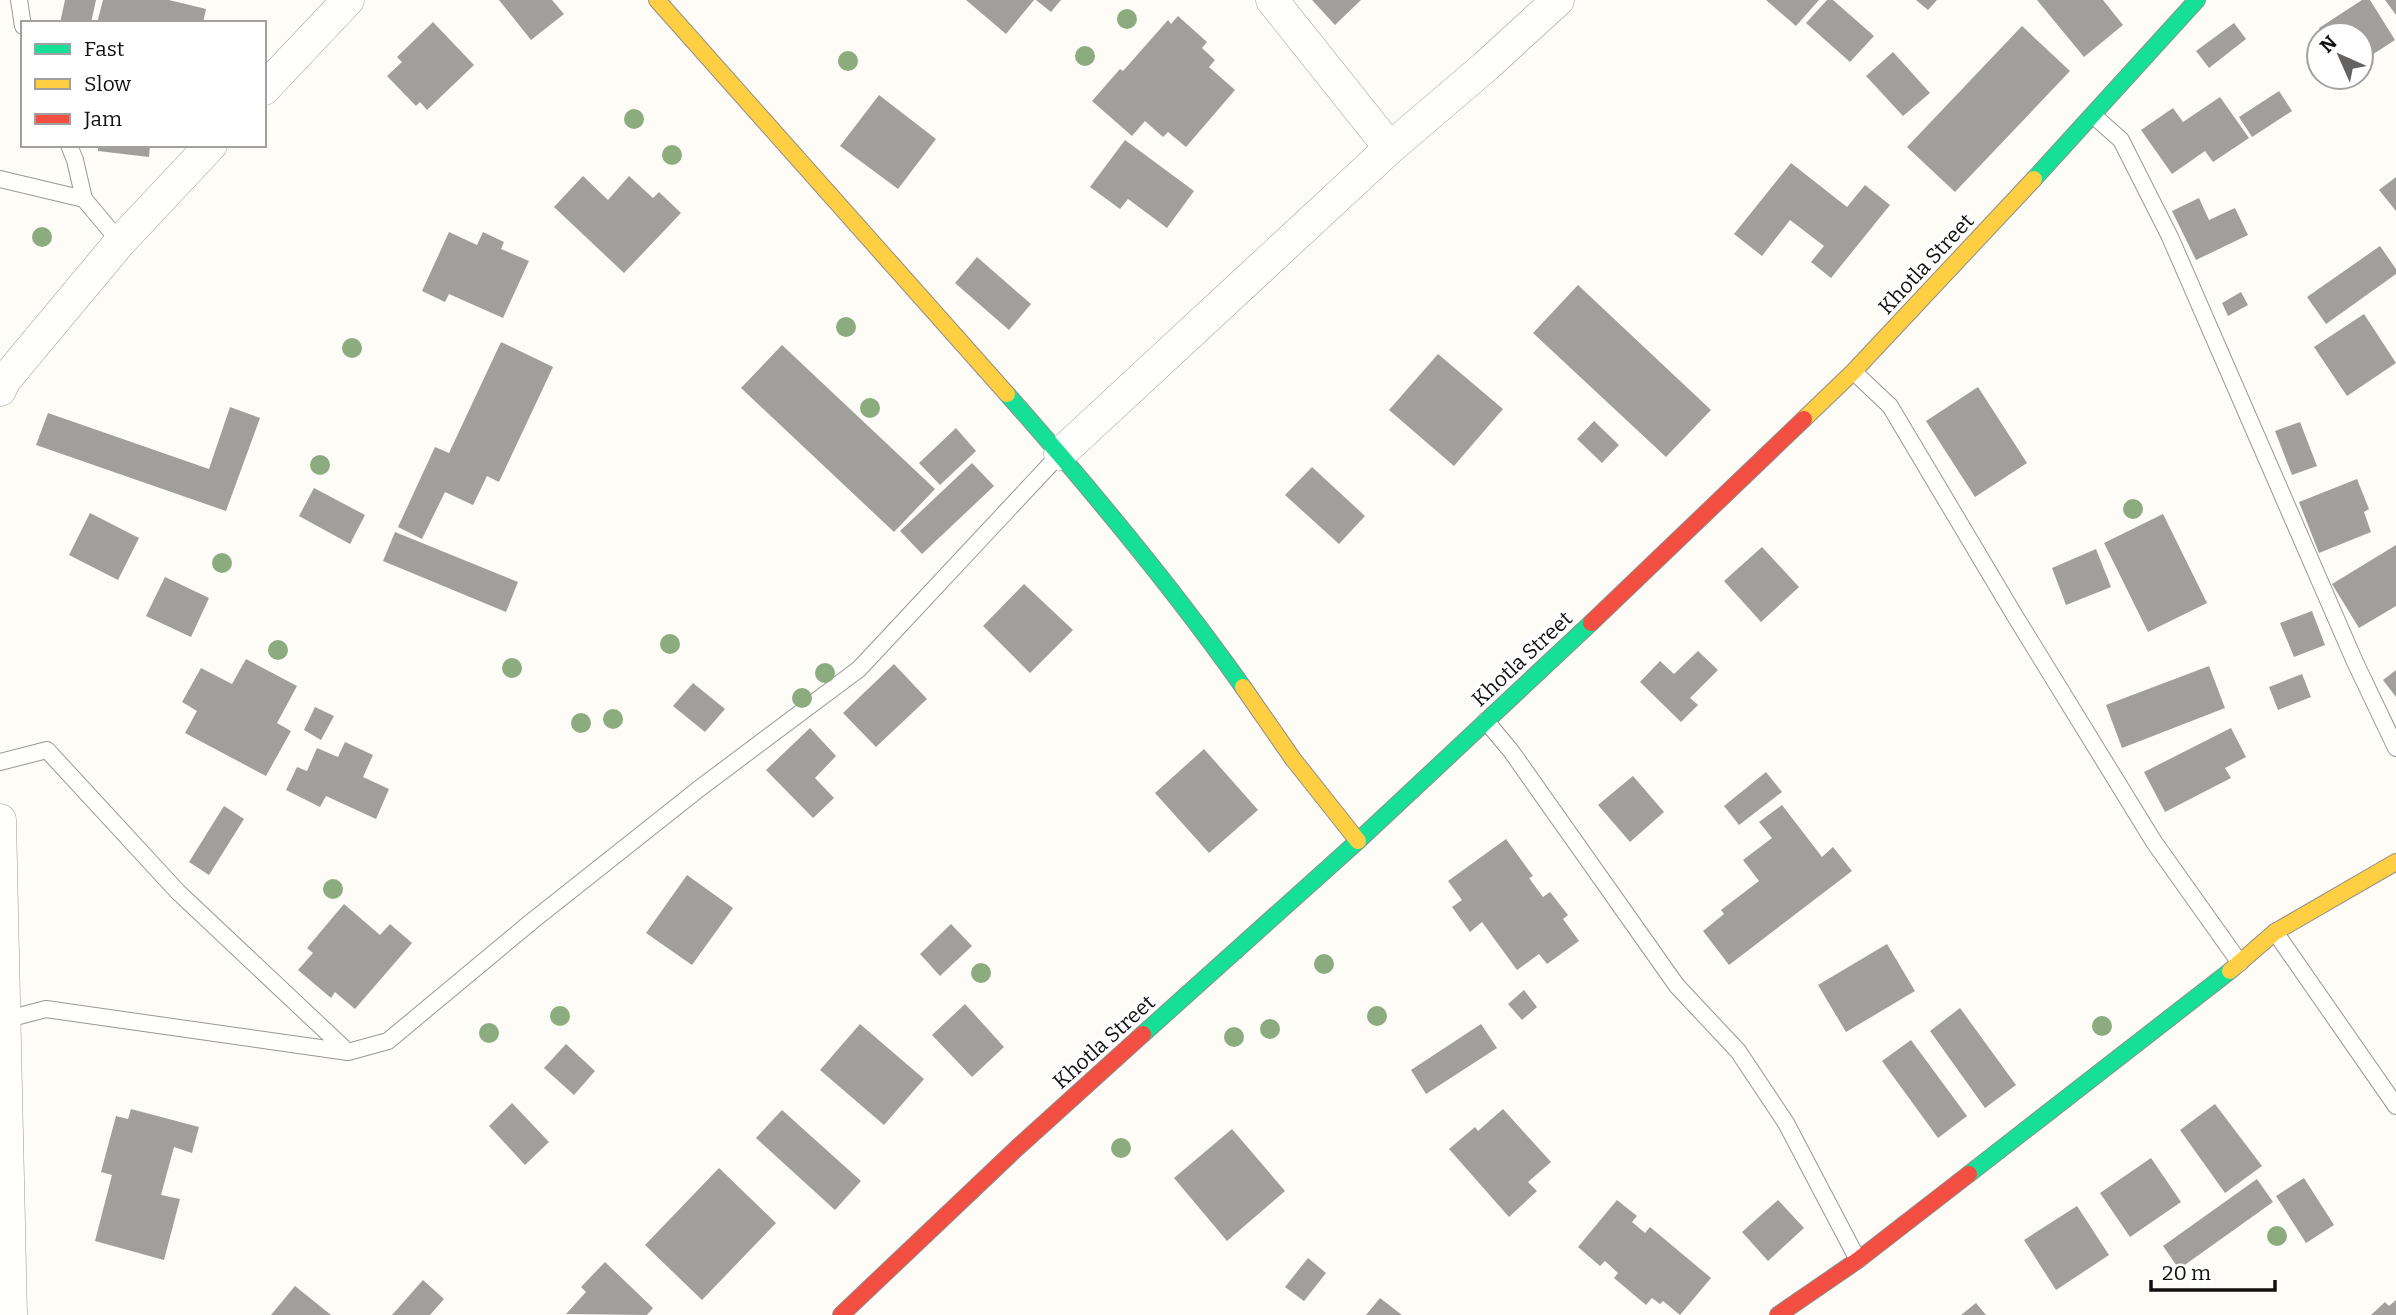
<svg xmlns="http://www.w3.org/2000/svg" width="2396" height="1315" font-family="Bitter,serif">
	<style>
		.building { fill: #a19f9c }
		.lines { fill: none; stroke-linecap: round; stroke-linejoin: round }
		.lane-casing { stroke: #979795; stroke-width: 18 }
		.street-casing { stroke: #979795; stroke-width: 33 }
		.fast-casing { stroke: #8e8d8b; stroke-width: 18 }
		.slow-casing { stroke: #8e8d8b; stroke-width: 18 }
		.jam-casing { stroke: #8e8d8b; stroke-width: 18 }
		.lane { stroke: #fffffe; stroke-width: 16 }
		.street { stroke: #fffffe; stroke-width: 32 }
		.fast { stroke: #16e098; stroke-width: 16 }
		.slow { stroke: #ffcf43; stroke-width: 16 }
		.jam { stroke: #f24e42; stroke-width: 16 }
		.tree { fill: #8cac80 }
		.labels { text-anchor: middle; stroke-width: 7; stroke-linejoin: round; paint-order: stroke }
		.street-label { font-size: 21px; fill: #111; stroke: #fff }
	</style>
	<rect width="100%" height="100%" fill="#fdfcf7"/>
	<path class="building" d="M65,0H96L91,23H60Z
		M103,0H169L206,9L203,23H97Z
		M499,0H552L564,14L531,40Z
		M966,0H1034L1006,34Z
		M1036,0H1061L1051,12Z
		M1312,0H1361L1335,25Z
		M1766,0H1819L1796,26Z
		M1827,0H1833L1874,36L1850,62L1806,23Z
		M1916,0H1937L1928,10Z
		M2037,0H2103L2123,25L2084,57Z
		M2362,0H2370L2395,40L2361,62V35H2323L2319,28Z
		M2385,0H2396V15Z
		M1178,16L1207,42L1202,48L1215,60L1209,67L1235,90L1186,147L1168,132L1163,137L1145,121L1132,136L1092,101L1120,69L1123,71L1168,20L1171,24Z
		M433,22L474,65L427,110L420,102L416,106L387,76L402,62L397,57Z
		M2234,23L2246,39L2209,68L2196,51Z
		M2022,26L2070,71L1955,192L1907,147Z
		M1893,52L1930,93L1903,116L1866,76Z
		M2279,91L2292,111L2252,137L2239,117Z
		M879,95L936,139L898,189L840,146Z
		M2220,97L2249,138L2213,162L2205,151L2172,174L2141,130L2173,108L2183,122Z
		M1125,140L1194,191L1167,228L1128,199L1120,209L1090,187Z
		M98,145H150L149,157L98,151Z
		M1791,163L1847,207L1865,185L1890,205L1831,278L1811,262L1824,246L1790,220L1762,256L1734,234Z
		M583,176L608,200L629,176L653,198L659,192L681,213L624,273L554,207Z
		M2396,177V211L2379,190Z
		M2199,198L2209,220L2235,208L2248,235L2196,260L2172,211Z
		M449,232L477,245L483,232L504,242L501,249L529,261L503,318L449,294L445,302L422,291Z
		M2380,246L2396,269V274L2326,324L2307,297Z
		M977,257L1031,304L1009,330L955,283Z
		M1578,285L1711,410L1666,457L1533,333Z
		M2241,292L2248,305L2228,316L2222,303Z
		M2364,314L2396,363L2347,396L2314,347Z
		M501,342L553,367L499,482L487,476L473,505L445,492L422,539L398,527L435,447L449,453Z
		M782,345L935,489L894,532L741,388Z
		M1438,354L1503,409L1454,466L1389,410Z
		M1978,387L2027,463L1975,497L1926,421Z
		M230,407L260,418L226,511L36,445L48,413L209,469Z
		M1594,421L1619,445L1602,463L1577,439Z
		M2300,422L2317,466L2292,475L2275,431Z
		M956,428L976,451L940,485L919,463Z
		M972,463L994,486L922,554L900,531Z
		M1312,467L1365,516L1339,544L1285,495Z
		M2357,479L2369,509L2364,512L2371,532L2319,553L2299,502Z
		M314,488L365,515L350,544L299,516Z
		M90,513L139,538L118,580L69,555Z
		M2163,514L2207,603L2148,632L2104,543Z
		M395,532L518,582L506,612L383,561Z
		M2396,545V606L2359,628L2332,584Z
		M1762,547L1799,587L1761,622L1724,581Z
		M2096,549L2111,587L2066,605L2052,568Z
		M165,577L209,598L191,637L146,616Z
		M1024,584L1073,630L1030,673L983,626Z
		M2312,611L2325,645L2294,657L2280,623Z
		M1698,651L1718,670L1690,698L1698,705L1681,722L1640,682L1660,661L1674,674Z
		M246,659L297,686L277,723L291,731L266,776L185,733L197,711L182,702L201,668L232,684Z
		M894,664L927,699L876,747L843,713Z
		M2209,666L2225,708L2122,748L2106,705Z
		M2396,670V697L2383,680Z
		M2302,674L2311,697L2278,710L2269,687Z
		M693,683L725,709L705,732L673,706Z
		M315,707L334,716L321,740L304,730Z
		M810,728L836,756L815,778L834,798L813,818L766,770Z
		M2231,728L2246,757L2225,768L2231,778L2165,812L2144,772Z
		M345,742L373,755L363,777L389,789L376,819L326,796L320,807L286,790L297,767L307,771L317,748L338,757Z
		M1204,749L1258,810L1209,853L1155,793Z
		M1766,772L1782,792L1739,825L1724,806Z
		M1633,776L1664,812L1630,842L1598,805Z
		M1782,805L1822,857L1833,847L1852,871L1729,965L1703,931L1724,914L1721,910L1759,881L1743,860L1772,838L1759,822Z
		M224,806L244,819L209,875L189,862Z
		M1506,839L1533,876L1529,878L1543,897L1550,892L1568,915L1563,919L1579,941L1547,964L1539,954L1517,970L1482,922L1470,932L1452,907L1462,900L1448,881Z
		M687,875L733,908L692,965L646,933Z
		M344,904L380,935L390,924L412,943L355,1009L335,992L331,998L298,970L313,953L307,948Z
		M951,924L972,946L940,976L920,954Z
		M1887,944L1915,991L1846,1032L1818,985Z
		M1524,990L1537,1007L1522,1020L1508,1004Z
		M965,1004L1004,1047L972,1077L932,1035Z
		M1960,1008L2016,1085L1985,1108L1930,1031Z
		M860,1024L924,1079L884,1125L820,1070Z
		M1481,1024L1497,1048L1426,1094L1411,1070Z
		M1911,1040L1967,1116L1938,1138L1882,1061Z
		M566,1044L595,1071L574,1095L544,1068Z
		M512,1103L549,1142L525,1165L489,1126Z
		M2215,1104L2262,1166L2225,1193L2180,1130Z
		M131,1109L199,1127L192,1153L174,1147L161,1195L180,1199L164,1260L95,1241L112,1175L101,1172L116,1116L128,1119Z
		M1503,1109L1551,1162L1528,1182L1537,1191L1509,1217L1449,1149L1475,1127L1478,1131Z
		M782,1110L861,1181L835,1210L756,1138Z
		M1232,1129L1285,1191L1227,1241L1174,1178Z
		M2151,1158L2181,1202L2130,1237L2100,1193Z
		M719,1168L776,1223L702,1300L645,1245Z
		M2304,1178L2334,1225L2306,1243L2276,1196Z
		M2257,1179L2273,1202L2179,1269L2163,1246Z
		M1617,1200L1637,1216L1632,1222L1645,1233L1650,1227L1711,1278L1680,1315L1663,1301L1660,1304L1652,1298L1646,1305L1614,1278L1618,1273L1605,1261L1600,1266L1578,1247Z
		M1778,1200L1804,1228L1768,1261L1742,1232Z
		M2077,1206L2109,1255L2056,1290L2024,1240Z
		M1308,1258L1326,1273L1304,1301L1285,1287Z
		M605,1262L653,1308L647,1315L566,1314L586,1292L581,1287Z
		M423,1280L444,1299L430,1315H392Z
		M295,1286L331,1315H271Z
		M1380,1298L1402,1315H1366Z
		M2396,1300V1315H2371L2385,1302L2389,1306Z
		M1976,1303L1986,1315H1961Z"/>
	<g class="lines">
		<g class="lane-casing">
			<path id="lane" d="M19,0L23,26
				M2094,116L2121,140L2170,237L2355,662L2396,748
				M69,145L75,160L84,199L120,242
				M0,179L84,199
				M1854,372L1890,406L2015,616L2154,842L2240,963
				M1486,721L1511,751L1677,986L1738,1051L1786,1123L1858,1260
				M0,762L47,750L178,892L348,1052
				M2275,932L2396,1106
				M4,1020L46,1009L348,1052L388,1041L531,922L700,788L859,669L1060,454"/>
		</g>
		<g class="street-casing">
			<path id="street" d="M1272,0L1390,148
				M264,89L348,0
				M0,390L5,380L120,242L211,145
				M1060,454L1390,148L1486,66L1558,0
				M0,820L11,1315"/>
		</g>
		<g class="fast-casing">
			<path id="fast" d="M2034,179L2197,0
				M1007,394C1090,488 1171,585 1243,687
				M1143,1034L1358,841L1591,623
				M1969,1174L2230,971"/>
		</g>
		<g class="slow-casing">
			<path id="slow" d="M657,0L1007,394
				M1804,419L1854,371L2034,179
				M1243,687L1293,759L1358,841
				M2230,971L2275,932L2396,862"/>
		</g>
		<g class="jam-casing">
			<path id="jam" d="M1591,623L1804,419
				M841,1315L1017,1148L1143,1034
				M1778,1315L1858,1260L1969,1174"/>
		</g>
		<use href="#lane" class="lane"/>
		<use href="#street" class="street"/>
		<use href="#fast" class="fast"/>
		<use href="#slow" class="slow"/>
		<use href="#jam" class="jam"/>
	</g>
	<g class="tree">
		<circle cx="1127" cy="19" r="10"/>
		<circle cx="1085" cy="56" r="10"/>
		<circle cx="848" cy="61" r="10"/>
		<circle cx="634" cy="119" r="10"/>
		<circle cx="672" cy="155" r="10"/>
		<circle cx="42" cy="237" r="10"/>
		<circle cx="846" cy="327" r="10"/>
		<circle cx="352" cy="348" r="10"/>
		<circle cx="870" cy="408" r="10"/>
		<circle cx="320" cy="465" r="10"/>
		<circle cx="2133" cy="509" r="10"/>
		<circle cx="222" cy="563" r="10"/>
		<circle cx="670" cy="644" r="10"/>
		<circle cx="278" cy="650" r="10"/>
		<circle cx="512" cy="668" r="10"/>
		<circle cx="825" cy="673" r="10"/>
		<circle cx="802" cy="698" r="10"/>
		<circle cx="613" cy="719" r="10"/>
		<circle cx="581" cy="723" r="10"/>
		<circle cx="333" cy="889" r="10"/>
		<circle cx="1324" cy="964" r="10"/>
		<circle cx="981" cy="973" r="10"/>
		<circle cx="560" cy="1016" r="10"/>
		<circle cx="1377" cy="1016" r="10"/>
		<circle cx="2102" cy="1026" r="10"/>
		<circle cx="1270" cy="1029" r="10"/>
		<circle cx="489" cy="1033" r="10"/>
		<circle cx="1234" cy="1037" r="10"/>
		<circle cx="1121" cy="1148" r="10"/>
		<circle cx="2277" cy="1236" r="10"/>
	</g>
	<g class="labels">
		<g class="street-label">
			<text transform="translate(1926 264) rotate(-47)" y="7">Khotla Street</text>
			<text transform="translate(1522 659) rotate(-43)" y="7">Khotla Street</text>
			<text transform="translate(1104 1042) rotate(-42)" y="7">Khotla Street</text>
		</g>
	</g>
	<rect x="21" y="21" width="245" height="126" fill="#ffffff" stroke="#a0a0a0" stroke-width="2"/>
	<rect x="35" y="44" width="35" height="10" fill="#16e098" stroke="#a0a0a0" stroke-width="2"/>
	<text x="84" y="56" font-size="21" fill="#111111">Fast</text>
	<rect x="35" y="79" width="35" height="10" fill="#ffcf43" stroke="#a0a0a0" stroke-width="2"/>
	<text x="84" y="91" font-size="21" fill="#111111">Slow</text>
	<rect x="35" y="114" width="35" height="10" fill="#f24e42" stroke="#a0a0a0" stroke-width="2"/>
	<text x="84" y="126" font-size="21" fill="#111111">Jam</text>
	<g transform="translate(2340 56) rotate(315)"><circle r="33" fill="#ffffff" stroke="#a0a0a0" stroke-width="2"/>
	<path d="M0-5L12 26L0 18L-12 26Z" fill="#646362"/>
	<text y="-10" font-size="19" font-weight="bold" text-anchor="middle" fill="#111111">N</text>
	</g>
	<path d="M2151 1280v10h124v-10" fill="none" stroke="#111111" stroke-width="3.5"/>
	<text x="2162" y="1280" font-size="21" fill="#111111" stroke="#ffffff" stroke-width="5" paint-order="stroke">20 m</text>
</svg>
